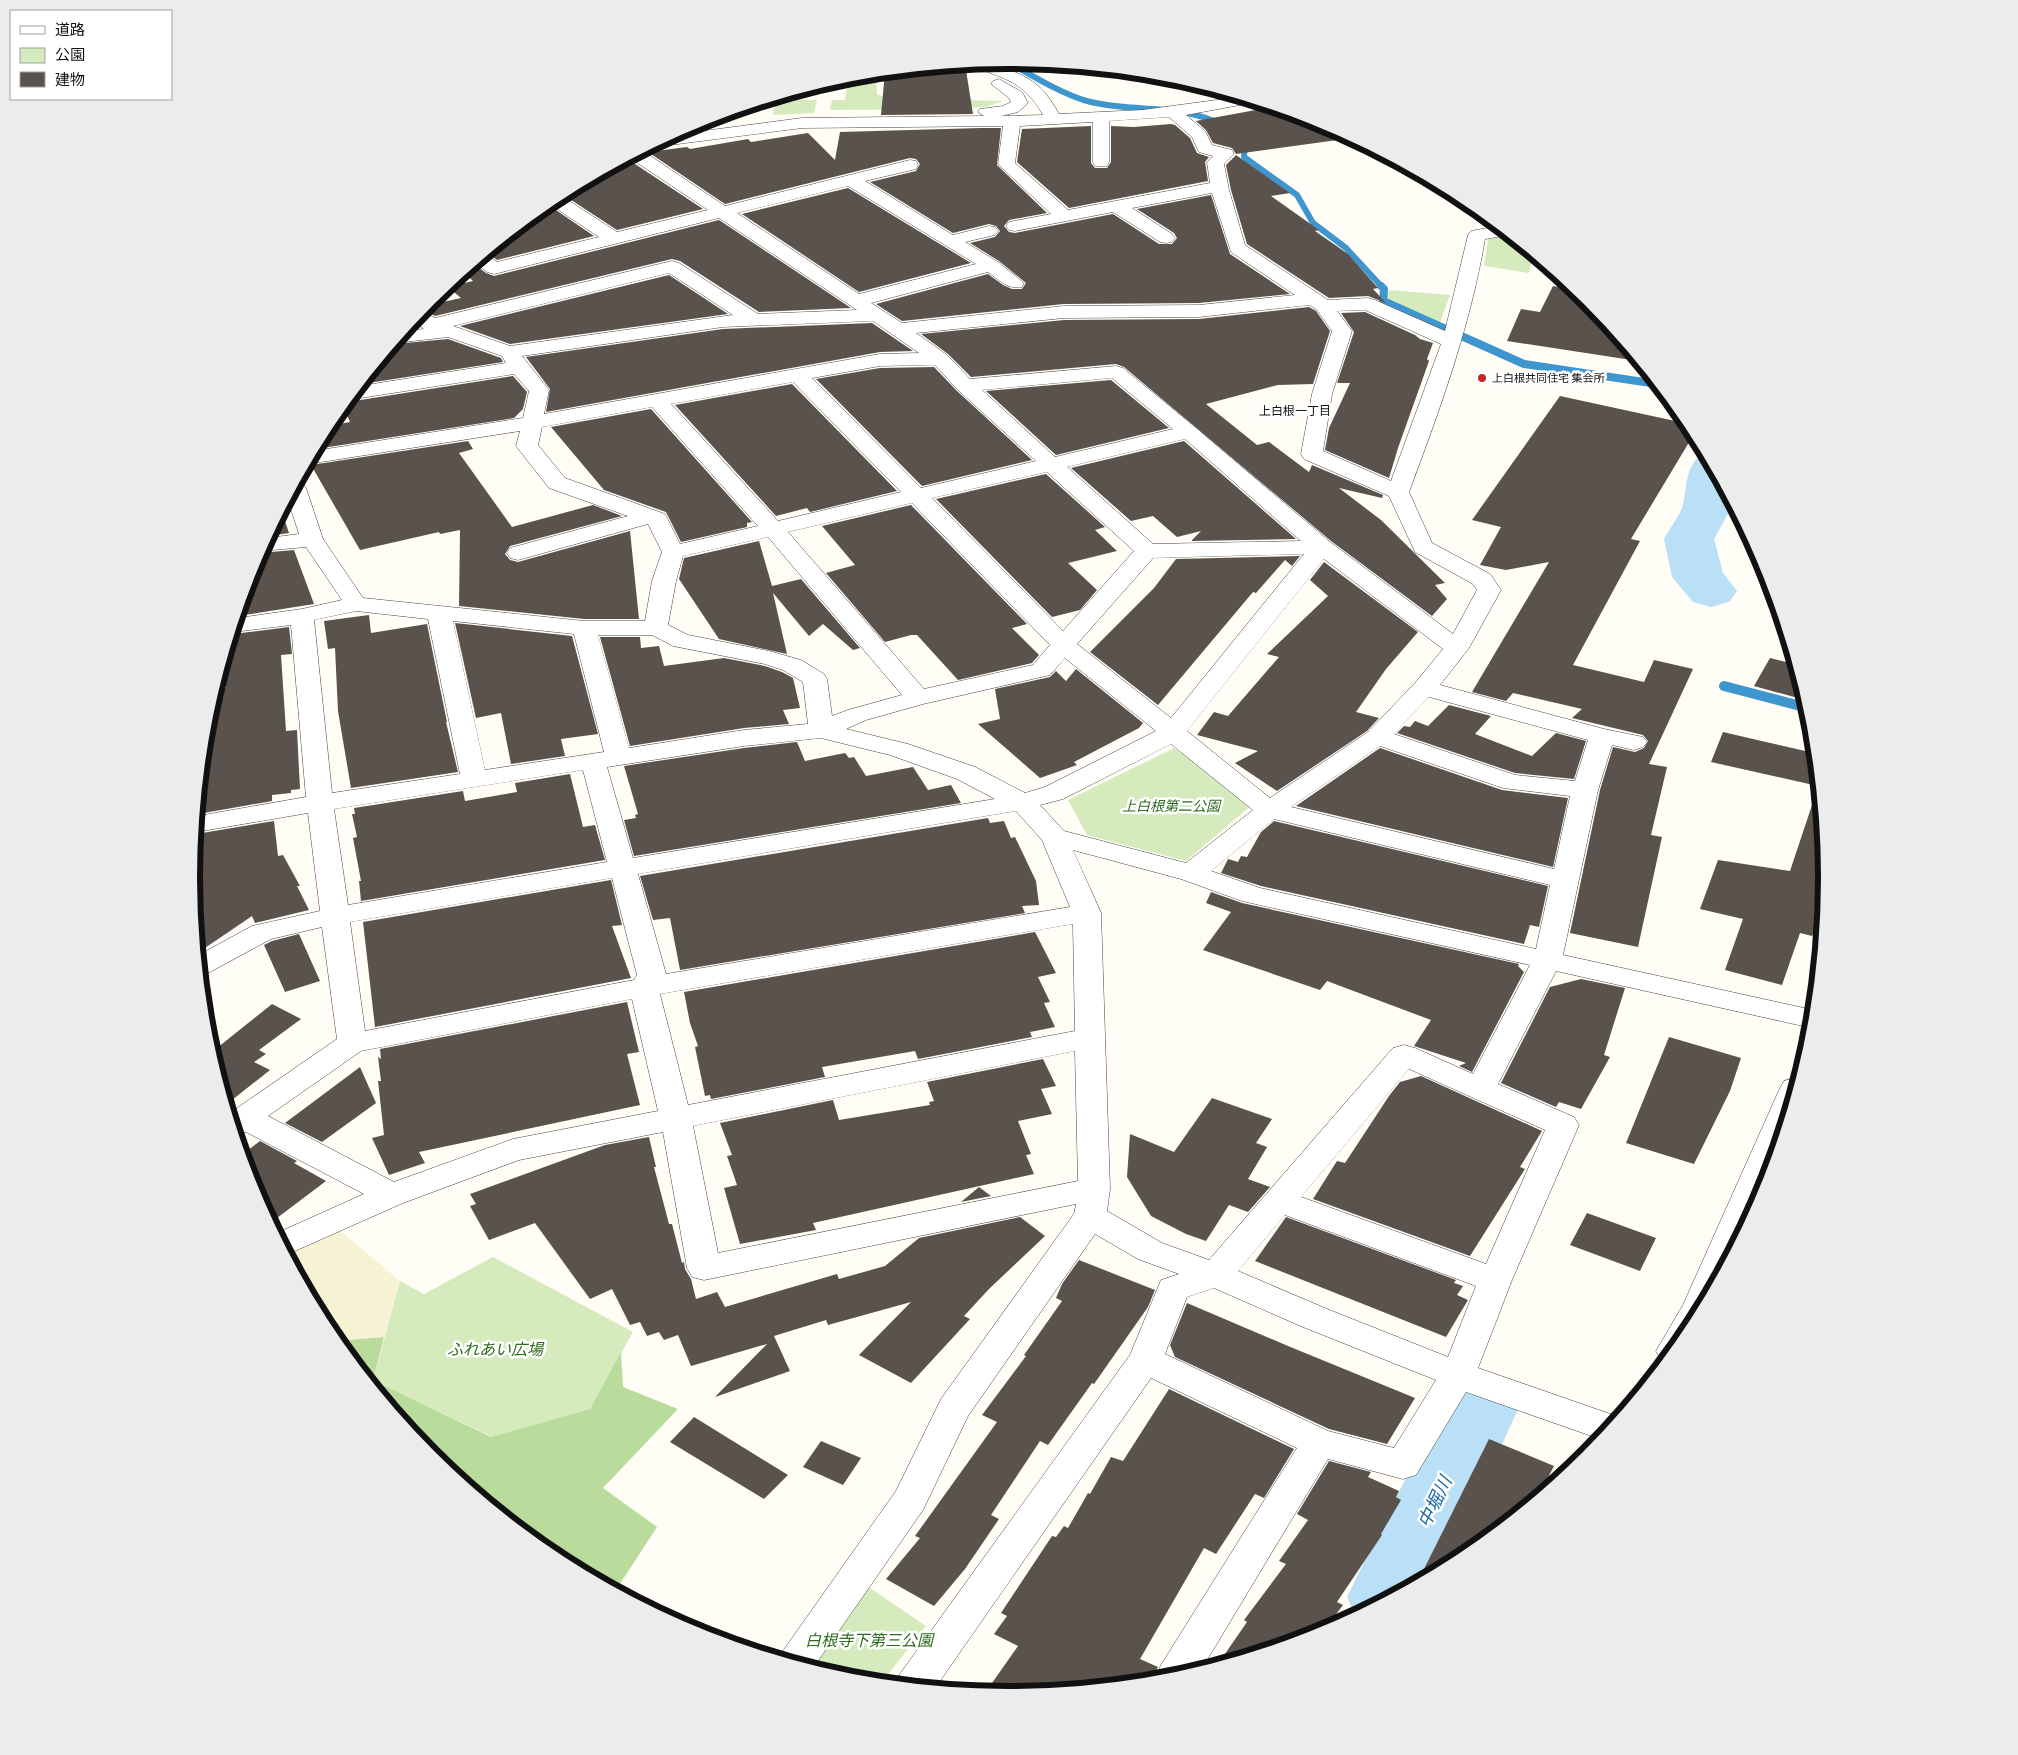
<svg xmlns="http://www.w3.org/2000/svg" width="2018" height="1755" font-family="'Source Serif 4','Noto Sans JP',serif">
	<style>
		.farmland { fill: #f6f3d4 }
		.green { fill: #d5ebbd }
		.forest { fill: #b9dc9c }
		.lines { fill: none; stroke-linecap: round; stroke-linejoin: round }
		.stream-far2 { stroke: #3f96cf; stroke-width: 6 }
		.stream-far1 { stroke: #3f96cf; stroke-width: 8 }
		.stream { stroke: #3f96cf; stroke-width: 10 }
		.river { fill: #b9e0f7; fill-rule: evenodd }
		.building { fill: #5a524d }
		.minor-casing { stroke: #444; stroke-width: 1 }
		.minor { fill: #fff; fill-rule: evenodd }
		.poi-dot { fill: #c4262e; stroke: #fff; stroke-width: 2 }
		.labels { text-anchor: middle; stroke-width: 5; stroke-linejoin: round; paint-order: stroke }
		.far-poi-label { font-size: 11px; fill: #111; stroke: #fff; text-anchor: start }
		.far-neighbourhood-label { font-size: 12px; fill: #111; stroke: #fff }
		.park-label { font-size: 14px; font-style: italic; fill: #2f6b1f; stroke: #fff }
		.near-park-label { font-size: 16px; font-style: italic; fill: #2f6b1f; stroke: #fff }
		.near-water-label { font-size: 18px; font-style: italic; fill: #1768a6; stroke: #fff }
		.rim { fill: none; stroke: #111; stroke-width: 6 }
	</style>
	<rect width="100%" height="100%" fill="#fffdf5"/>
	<path class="farmland" d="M338,1229L400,1281L384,1337L337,1341L329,1331L285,1249Z"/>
	<path class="green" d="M876,73L877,94L885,98L1004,101L984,107L949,109L830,110L832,100H845L849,76Z
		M776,99L817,100L814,113L773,115Z
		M761,103L760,112L748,114L737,120L690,126Z
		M1509,236L1533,255L1529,273L1484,266L1488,239Z
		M1389,290L1450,295L1439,325L1384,299Z
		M1174,748L1253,804L1186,861L1087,835L1068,800Z
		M493,1257L633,1332L590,1409L492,1437L373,1380L400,1281L424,1294Z
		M864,1584L926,1626L882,1682L849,1679L805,1666Z"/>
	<path class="forest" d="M384,1337L373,1380L491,1437L590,1409L621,1352L623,1387L678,1409L603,1488L657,1527L616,1590L555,1557L431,1455L337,1341Z"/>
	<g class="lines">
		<path class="stream-far2" d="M1005,60C1029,74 1065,96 1091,102C1137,113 1179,103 1223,125
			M1245,141L1244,157L1297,195L1313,223L1346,248L1382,287"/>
		<path class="stream-far1" d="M1381,286L1384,289L1383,301L1524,364L1657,384"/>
		<path class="stream" d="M1724,686L1808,708"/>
		<path class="river" d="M1706,456L1731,503V508L1714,539L1723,573L1737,591L1729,602L1711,607L1693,602L1672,577L1664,539C1669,529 1678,518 1682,508C1688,488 1683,478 1696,459Z
			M1480,1377L1508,1385L1519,1407L1446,1567L1355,1615L1347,1597L1441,1407L1452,1385Z"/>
	</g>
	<path class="building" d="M965,64L973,114L881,115L885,72Z
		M1272,107L1293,117L1300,116L1322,122L1352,138L1236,154L1232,148L1213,143L1206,130L1196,121Z
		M1171,124L1175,125L1190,138L1197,153L1209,157L1205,162L1208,181L1069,208L1017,162L1022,129L1091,126V163L1095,168H1107L1111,162V126L1134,127Z
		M981,128H1001L997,165L1047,213L1009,220L1004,226L1009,232L1015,233L1113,214L1159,244H1172L1177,238L1174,233L1137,209L1211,195L1230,254L1290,294L1199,303L1064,304L902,321L876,304L988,274L1003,285L1012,289H1022L1026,283L999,261L970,243L995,237L1000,231L996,226L989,224L953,233L870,182L916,171L920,164L916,159L910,158L725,204L648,152L687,147L690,149L748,139L751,142L808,133L835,160L840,132Z
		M1236,155L1290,193L1271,196L1319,230L1315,231L1348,254L1378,288L1373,289L1386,303L1368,296L1329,298L1247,244L1231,190L1226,165Z
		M628,159L629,160L703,209L617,230L562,194Z
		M848,188L971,263L859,292L742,214Z
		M547,204L594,236L497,260L488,253L498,247V245Z
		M719,220L851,308L759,312L680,261L672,259L435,316L423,310L425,306L461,298L448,287L473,281L464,272L474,264L486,273L494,276Z
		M669,275L728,314L510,344L460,326Z
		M1553,286L1575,290L1587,300L1638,361L1507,341L1521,309L1540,312Z
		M1309,307L1316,311L1330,331L1313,384L1278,385L1206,404L1257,445L1269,442L1309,472L1312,465L1383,495L1382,498L1339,488L1381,520L1445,583L1435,585L1447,599L1432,616L1331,541L1124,367L1116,364L971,377L948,354L921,334L1064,320L1199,319Z
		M1365,312L1415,335L1420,339L1433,343L1427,359L1429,361L1398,448L1389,478L1325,450L1329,428L1350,383H1337L1354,332L1341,313Z
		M872,323L913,351L880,352L546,412L550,389L526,357L723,329Z
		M448,339L501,358L503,362L362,384L394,344Z
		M934,367L957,391L1032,460L922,486L816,379L880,368Z
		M513,376L527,392L523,409L514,418L316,449L328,426L350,422L343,406L349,399L354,401Z
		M1111,380L1169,428L1056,455L986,391Z
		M792,384L897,491L810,512L807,508L776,516L675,405Z
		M1560,396L1689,424L1694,434L1631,539L1640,541L1573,665L1644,682L1654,660L1693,669L1649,764L1667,767L1651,835L1662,837L1638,947L1570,933L1600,790L1613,747L1635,752L1644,748L1648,741L1643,735L1572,718L1582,709L1513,693L1506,701L1472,692L1549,562L1506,570L1480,565L1501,527L1472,520Z
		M651,409L752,522L747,523V527L681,542L666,512L604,490L551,427Z
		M468,441L473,449L459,453L512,527L593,505L622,516L510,546L505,554L510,560L518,562L630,531L639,619H584L459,606L460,530L440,534L439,532L360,550L311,465Z
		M1184,441L1296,539L1191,541L1201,531L1177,537L1153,516L1131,521L1071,468Z
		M1046,474L1105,527L1095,530L1117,551L1068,563L1097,590L1080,610L1052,617L936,499Z
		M911,505L1027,624L1012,628L1039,655L1032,663L958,680L917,635H911L885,642L826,573L855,565L822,526Z
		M282,512L289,533L269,536Z
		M759,541L772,586L801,579L860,648L853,650L823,624L809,636L773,593L787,654L719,639L679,579L684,558Z
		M294,550L314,604L238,616L254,565L260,553Z
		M1300,556L1292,566L1285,560L1256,593L1253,592L1158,705L1090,652L1154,588L1176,559Z
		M1324,562L1418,632L1386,669L1356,712L1379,718L1367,731L1277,791L1235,763L1258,751L1197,735L1214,712L1228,716L1279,657L1267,654L1328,596L1310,580Z
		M369,615L371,633L427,624L447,722H446L458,772L351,788L338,711L335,648L328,649L324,621Z
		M455,623L572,636L598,734L561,739L565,756L511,764L501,713L476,718Z
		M289,627L292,654L281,655L286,731L297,730L300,789L291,790V793L272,795V801L198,814L207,718L216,689L226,688L225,659L233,634Z
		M600,637H640L641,648L659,646L664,666L724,658L765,666L782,672L793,678L800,708L783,710L789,724L744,728L630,746Z
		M1770,658L1794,664L1805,700L1754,686Z
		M1076,669L1143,723L1139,728L1074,762L1077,765L1040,778L978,724L1000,719L995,689L1050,677L1056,671L1066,681Z
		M1449,705L1491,716L1475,734L1532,756L1556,733L1586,741L1574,779L1515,773L1397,733L1404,726L1410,727L1415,721L1428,726Z
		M1723,732L1814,753L1818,786L1711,762Z
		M797,742L805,761L845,753L849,758L854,757L866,776L913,767L928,790L951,785L961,803L634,856L624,820L636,818L635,815L638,814L624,766L744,748Z
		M1380,748L1502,790L1568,798L1553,867L1296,806Z
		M570,774L583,827L595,825L605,860L361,901L359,881H361L353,838L357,837L352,814H355L354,808L463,791L465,801L517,792L515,783Z
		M1818,787L1826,878L1822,918L1812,936L1800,933L1782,985L1725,970L1743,919L1700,909L1718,860L1790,871Z
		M988,818L990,823L1004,821L1011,838L1015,837L1036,881L1039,905L1022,906L1025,913L680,970L670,918L653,920L640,876Z
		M274,821L278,856L283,855L300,886H297L309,910L255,923L252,916L199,952L192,877L196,834Z
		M1274,821L1548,886L1539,927L1530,925L1524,944L1261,886L1221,873L1228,859L1238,862L1241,856L1247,857L1261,832Z
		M611,880L622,925L612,926L631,978L375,1027L363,922Z
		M1211,892L1242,903L1519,964L1518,966L1524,972L1472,1072L1459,1066L1466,1063L1414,1046L1431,1020L1327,981L1320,990L1203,950L1231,912L1206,903Z
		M1035,932L1056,973L1038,977L1050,1002L1044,1003L1055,1027L1030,1032L1032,1037L918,1059L915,1051L822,1067L825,1077L711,1099L710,1095L705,1096L695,1047L698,1046L690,1023L684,992Z
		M299,934L320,981L285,992L264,945L272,941Z
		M1581,979L1625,988L1604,1055L1610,1057L1581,1109L1559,1102L1556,1107L1501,1083L1550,987Z
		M627,1002L639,1052L627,1054L640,1105L419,1152L425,1163L389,1175L372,1138L384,1135L378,1081H381L378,1057L381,1059L380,1049Z
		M272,1004L301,1019L259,1050L266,1054L254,1062L270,1070L227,1104L212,1052Z
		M1669,1037L1741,1058L1730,1091L1694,1164L1626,1143Z
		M1043,1059L1056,1086L1041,1089L1052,1114L1018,1121L1031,1154L1026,1155L1034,1174L813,1223L816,1230L740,1244L724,1188L737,1185L727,1156L732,1155L720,1123L833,1100L839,1120L930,1105L929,1102L934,1101L927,1082Z
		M360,1067L376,1103L322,1142L285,1123Z
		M1421,1076L1542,1131L1520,1167L1525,1169L1470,1256L1313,1199L1337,1161L1345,1163L1389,1096L1400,1082Z
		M1212,1098L1272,1119L1256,1143L1267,1147L1248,1179L1270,1187L1248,1212L1229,1205L1206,1241L1186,1234L1151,1216L1127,1177L1130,1134L1174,1152Z
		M649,1137L656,1167H654L669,1224H672L682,1263L684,1262L685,1269L691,1279L696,1299L717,1292L725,1307L837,1274L839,1279L885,1266L919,1238L1020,1217L1045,1236L989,1289L964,1316L970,1319L911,1383L859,1355L911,1302L828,1325L826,1320L774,1336L790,1371L715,1397L767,1344L691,1366L678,1335L664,1340L659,1332L647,1336L640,1322L630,1325L612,1289L590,1299L535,1223L489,1240L470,1206L476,1204L470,1194L605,1145Z
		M260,1141L297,1161L294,1163L326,1181L277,1218L265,1212L254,1190L243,1154Z
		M979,1187L991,1196L961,1202Z
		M1587,1213L1656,1238L1640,1271L1570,1245Z
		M1286,1217L1456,1280L1454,1283L1463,1286L1457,1295L1468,1300L1446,1337L1255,1261Z
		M1079,1260L1155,1290L1148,1307L1094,1384L1092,1383L1048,1445L1040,1441L991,1515L999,1519L965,1569L934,1606L886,1579L920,1538L915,1536L997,1422L982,1415L1026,1356L1024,1355L1062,1301L1056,1298L1062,1284Z
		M1187,1303L1288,1346L1415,1398L1387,1444L1329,1429L1175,1357L1170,1345Z
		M1169,1389L1294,1449L1264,1498L1255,1494L1216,1554L1204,1548L1140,1659L1158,1667L1153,1676L1155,1681L1009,1695L985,1693L1018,1646L994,1634L1007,1616L1001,1613L1052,1536L1056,1537L1064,1526L1068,1528L1088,1493L1090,1494L1111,1457L1123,1461Z
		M694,1417L788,1475L764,1499L670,1442Z
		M1489,1439L1554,1466L1539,1495L1463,1557L1418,1581Z
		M821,1441L861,1458L843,1485L803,1467Z
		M1329,1461L1371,1472L1368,1477L1399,1491L1396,1497L1401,1500L1381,1534L1382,1535L1337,1602L1343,1605L1322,1633L1218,1664L1247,1622L1244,1620L1286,1564L1279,1561L1308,1520L1297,1514Z"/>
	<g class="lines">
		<g class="minor-casing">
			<path id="minor" d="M989,62C1025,76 1039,78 1059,114L1142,110L1239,97L1256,102L1186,115L1205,131L1212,145L1232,150L1234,154L1224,164L1229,190L1245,245L1328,300L1368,298L1375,300L1445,331L1468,235L1471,231L1498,226L1509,235L1485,239C1470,327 1440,409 1409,492L1432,543L1490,574L1501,590L1469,648L1440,685L1604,729L1643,737L1647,742L1643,747L1634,750L1612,745L1598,790L1563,955L1813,1010L1812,1028L1556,971L1498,1084L1574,1117L1579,1125L1512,1280L1478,1368L1619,1417L1600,1439L1466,1392L1416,1475L1403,1479L1328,1459L1201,1670L1168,1679L1157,1680L1155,1677L1161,1665L1297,1448L1151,1378L935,1688L895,1684L900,1674L1130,1355L1161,1280L1179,1274L1138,1259L1095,1234L968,1416L923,1510L813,1668L778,1658L896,1491L941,1399L1074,1214L1076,1204L704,1280L692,1277L687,1268L663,1132L519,1160L403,1203L288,1254L277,1233L364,1194L246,1132L237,1135L230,1113L337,1039L322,927L271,939L210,972L201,975L199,955L252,926L320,911L308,813L196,832L198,816L306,797L291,625L233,632L238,618L302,609L342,600L306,547L261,551L268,538L299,534L288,500L298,482L303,483L306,488L323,539L363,598L584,621H645L652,581L662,552L648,524L518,560L510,558L507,553L510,548L628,516L549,488L516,446L520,431L308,464L314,451L523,418L529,391L514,374L354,399L350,398L360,386L506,363L502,356L448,337L395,343L405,331L424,329L413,321L421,311L435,318L672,261L679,263L758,314L857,310L719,218L494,274L487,272L476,263L486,254L497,262L599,237L548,203L560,195L617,232L708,210L630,158L643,151L725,206L910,160L916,161L918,165L916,169L865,181L953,235L989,226L995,227L998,231L995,235L965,242L998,262L1024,283L1022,287C1008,290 999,280 988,272L871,303L902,323L1064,306L1199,305L1295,295L1231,252L1212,193L1132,208L1172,234L1175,238L1172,242L1166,243L1160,242L1113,212L1015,231L1009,230L1006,226L1009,222L1051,214L998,164L1003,126L802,128L662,146L656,144L673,135L802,118L984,116L978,112L980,109L1003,106L1011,102L1009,98L991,84L993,81L999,79L1022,92L1028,103L1018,112L1001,116L1043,115C1024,81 1006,80 973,66L971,64ZM1169,117L1192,137L1199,152L1213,156L1207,162L1210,183L1068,210L1015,163L1020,126L1093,122V162L1095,166H1107L1109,162V121ZM848,186L976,264L859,294L737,213ZM669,273L733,315L510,346L453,326ZM1310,305L1317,310L1332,331L1312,394L1301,454L1304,459L1389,496L1415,552L1473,584L1477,590L1453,634L1330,542L1196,428L1123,368L1116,366L970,379L947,355L916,333L1064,318L1199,317ZM1365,310L1441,344L1391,481L1323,451L1332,394L1352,331L1337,311ZM873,321L919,353L880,354L544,414L549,390L522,356L723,327ZM935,365L958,390L1036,461L921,488L812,378L880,366ZM1112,378L1173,429L1055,457L982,390ZM793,382L901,492L778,521L671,404ZM652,407L758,526L680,544L665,514L565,478L538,445L542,427ZM1185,439L1301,541L1153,544L1067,467ZM1047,472L1134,551L1063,631L932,498ZM912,503L1050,645L1033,665L924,689L788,532ZM768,537L902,695L848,710L832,716L827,679L824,674L801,660L769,651L688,635L668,625L676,581L683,556ZM1304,554L1171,718L1077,644L1153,558ZM1324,559L1443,649L1415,683L1368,732L1270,798L1187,731ZM356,611L428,619L460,774L332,793L314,620ZM453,621L574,634L604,752L485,770ZM598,635H652L673,646L765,664L783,670L803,682L808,724L744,730L629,748ZM1065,658L1156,731L1045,787L1025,793L975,767L908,744L846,729L866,720L923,704L1050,675ZM1429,697L1588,740L1575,781L1515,775L1394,734ZM821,738L890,755L957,779L995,799L633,858L607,767L744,746ZM1171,744L1253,810L1186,863L1064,831L1040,805L1063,799ZM1380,746L1503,788L1570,796L1554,869L1291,807ZM583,770L607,862L348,905L334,809ZM1016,811L1042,840L1070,907L666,974L638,874ZM1274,819L1550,885L1536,949L1260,888L1211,871ZM1073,850L1181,879L1242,901L1530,965L1473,1074L1415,1048L1404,1045L1393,1048L1209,1260L1162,1243L1107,1211L1110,1189L1101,913ZM612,878L637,975L634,980L365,1031L350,922ZM1073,924L1075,1031L688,1105L660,994ZM632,999L658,1111L513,1139L394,1182L268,1116L361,1051ZM1075,1051L1078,1181L718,1253L693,1126ZM1409,1069L1545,1130L1486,1264L1301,1197ZM1285,1215L1476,1286L1448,1357L1327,1309L1238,1271ZM1214,1288L1303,1327L1436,1380L1394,1448L1328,1431L1165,1354L1187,1297Z
				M1795,1078L1798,1079L1764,1191L1689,1332L1664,1361L1661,1360L1656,1351L1683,1305L1780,1088L1784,1081Z"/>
		</g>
		<use href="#minor" class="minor"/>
	</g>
	<circle class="poi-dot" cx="1482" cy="378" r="5"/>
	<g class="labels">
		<g class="far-poi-label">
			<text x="1492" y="382">上白根共同住宅 集会所</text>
		</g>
		<g class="far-neighbourhood-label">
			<text x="1295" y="415">上白根一丁目</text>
		</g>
		<g class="park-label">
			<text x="1171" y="811">上白根第二公園</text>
		</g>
		<g class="near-park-label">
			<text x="495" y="1355">ふれあい広場</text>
			<text x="869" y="1646">白根寺下第三公園</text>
		</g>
		<g class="near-water-label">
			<text transform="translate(1435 1502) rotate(-64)" y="6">中堀川</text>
		</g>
	</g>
	<path d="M0 0H2018V1755H0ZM1008 69H1010A808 808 0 0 1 1818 877V878A808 808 0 0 1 1010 1686H1008A808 808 0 0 1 200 878V877A808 808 0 0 1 1008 69Z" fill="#ececec" fill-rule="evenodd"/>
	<path class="rim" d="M1008 69H1010A808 808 0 0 1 1818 877V878A808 808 0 0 1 1010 1686H1008A808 808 0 0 1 200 878V877A808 808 0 0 1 1008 69Z"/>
	<rect x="10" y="10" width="162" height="90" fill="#ffffff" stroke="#a0a0a0"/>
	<rect x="20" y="26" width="25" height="8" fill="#ffffff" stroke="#a0a0a0"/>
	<text x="55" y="35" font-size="15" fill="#111111">道路</text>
	<rect x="20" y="48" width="25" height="15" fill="#d5ebbd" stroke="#a0a0a0"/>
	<text x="55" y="60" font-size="15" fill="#111111">公園</text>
	<rect x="20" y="72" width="25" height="15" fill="#5a524d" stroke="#a0a0a0"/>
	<text x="55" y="85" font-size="15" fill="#111111">建物</text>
</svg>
